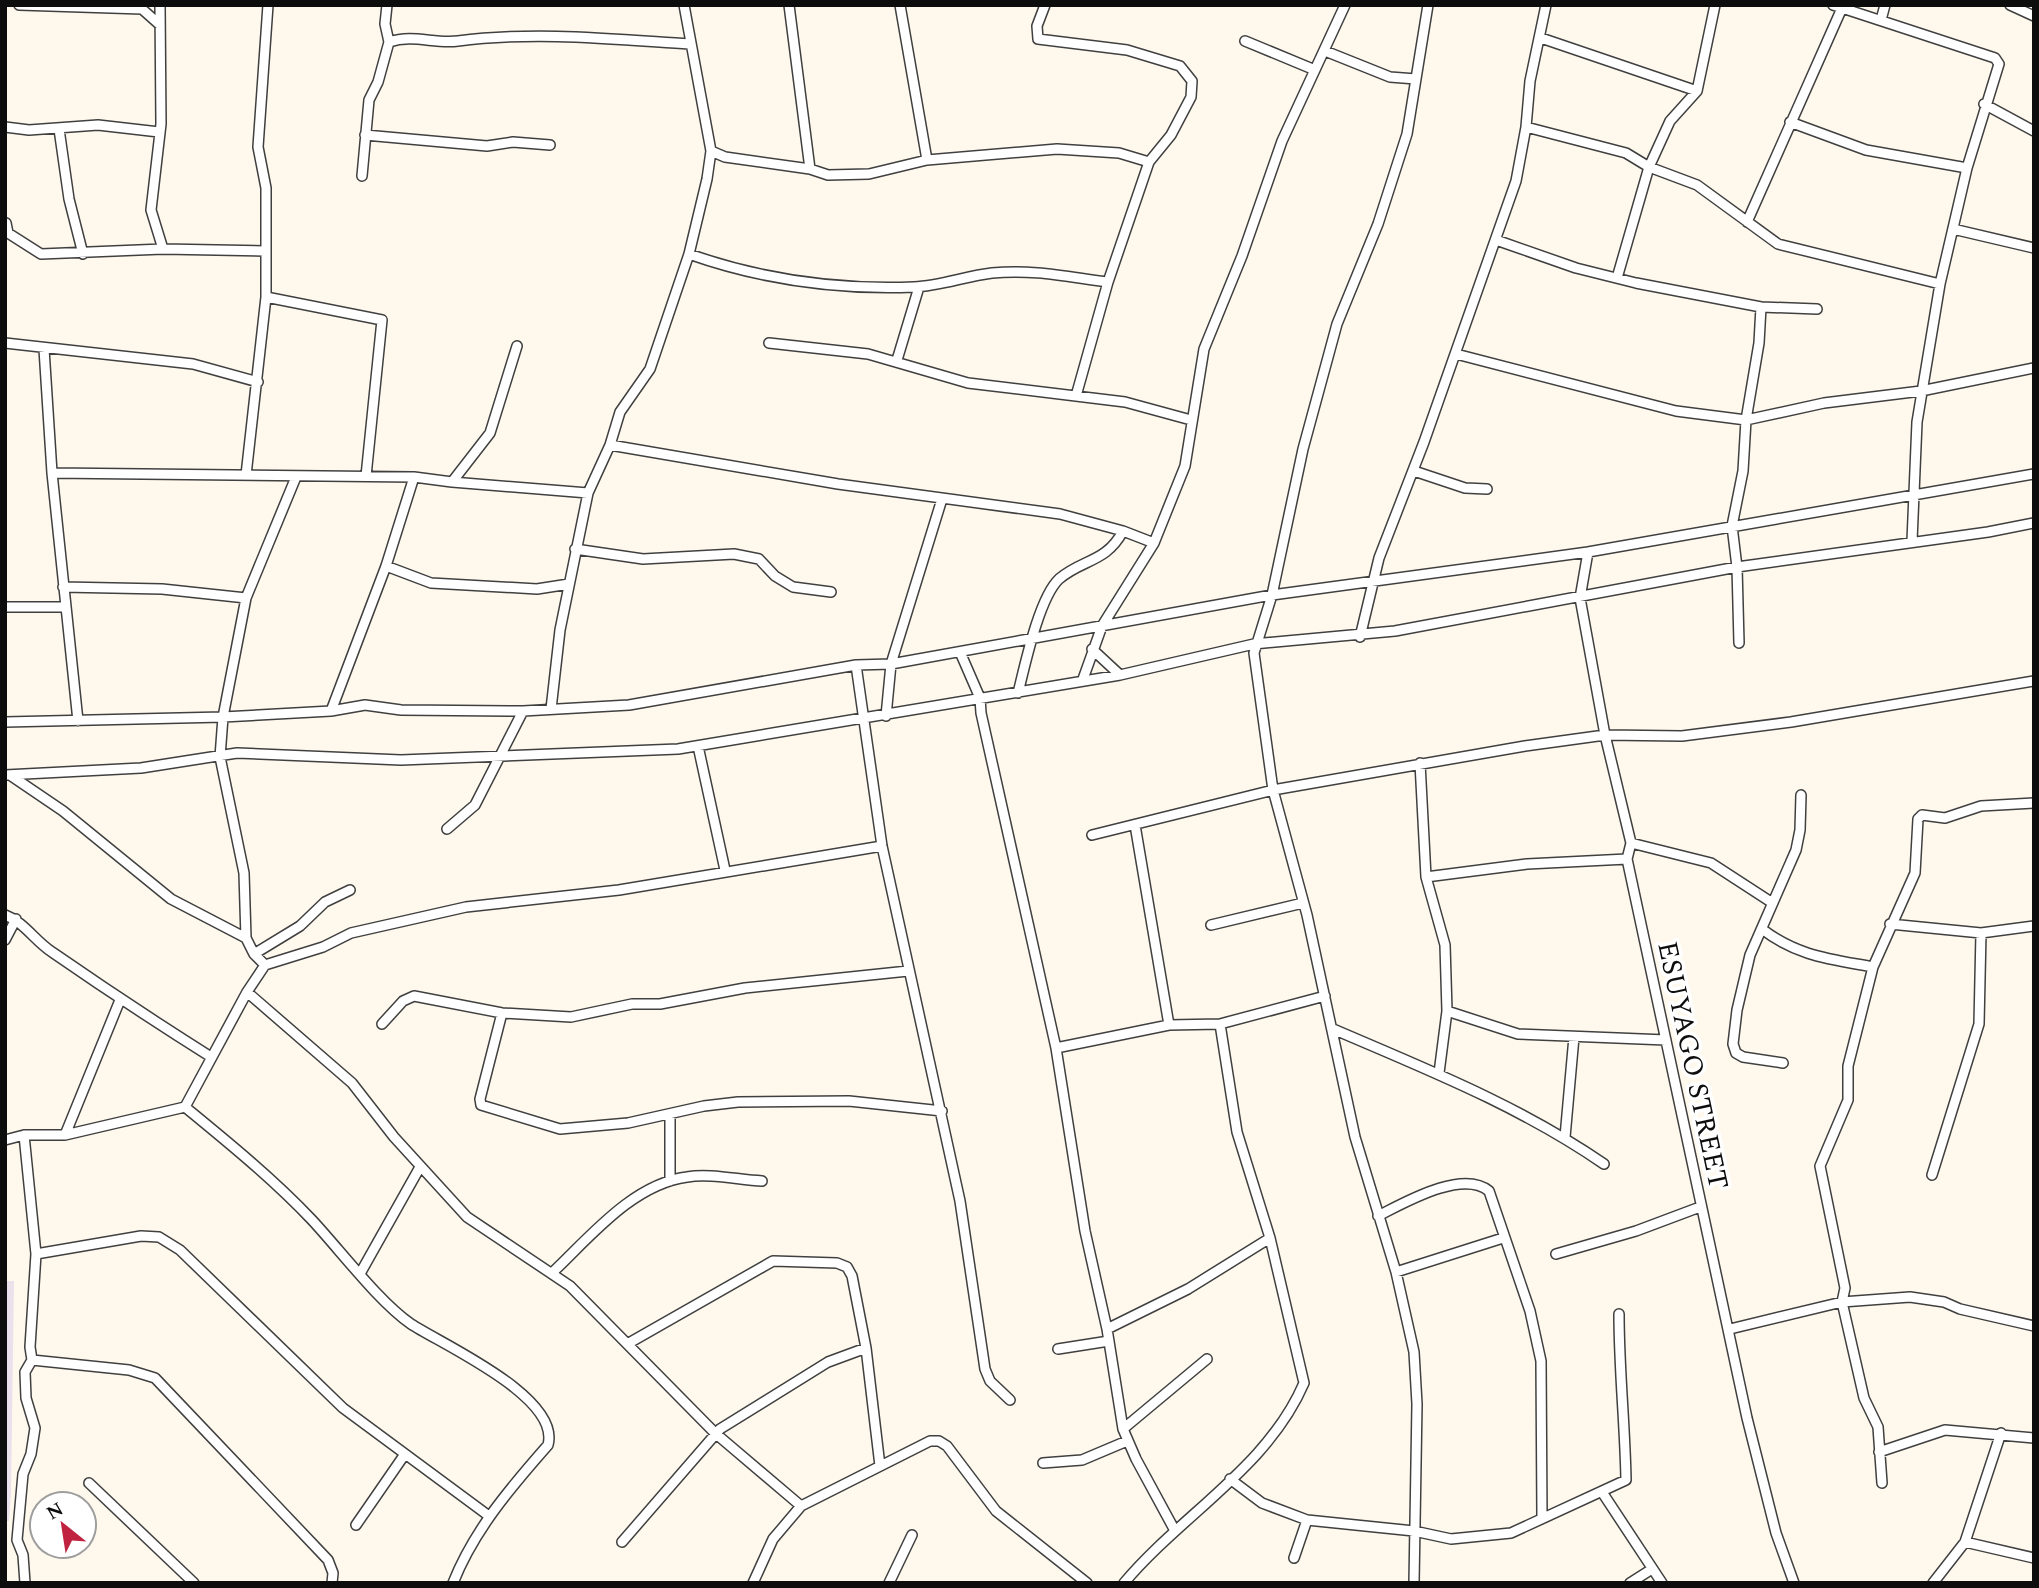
<svg xmlns="http://www.w3.org/2000/svg" width="2039" height="1588" font-family="Spectral,serif">
	<style>
		.industrial { fill: #eae1ec }
		.lines { fill: none; stroke-linecap: round; stroke-linejoin: round }
		.street-casing { stroke: #404040; stroke-width: 12 }
		.street { stroke: #fff; stroke-width: 9 }
		.labels { text-anchor: middle; stroke-width: 7; stroke-linejoin: round; paint-order: stroke }
		.street-label { font-size: 28px; fill: #0d0d0d; stroke: #fff }
	</style>
	<rect width="100%" height="100%" fill="#fff9ed"/>
	<path class="industrial" d="M5,1281H14L11,1493L9,1521H5Z"/>
	<g class="lines">
		<g class="street-casing">
			<path id="street" d="M19,5L142,9L160,25
				M160,5L161,124L151,210L163,249
				M789,5L810,169
				M900,5L927,160
				M1045,5L1037,26L1038,39L1127,50L1180,66L1192,81L1191,97L1171,135L1149,162L1108,282L1076,396
				M1833,5L1995,58L1999,64L1967,168L1940,284L1917,422L1912,541
				M2010,5L2034,16
				M1881,20L1885,5
				M1541,38L1697,91
				M1245,41L1315,70
				M389,42C413,34 434,44 458,41C535,31 612,39 689,44
				M1325,51L1390,77L1416,79
				M1984,104L2034,131
				M1790,122L1866,150L1967,168
				M5,127L29,130L98,125L159,132
				M1526,127L1626,153L1649,167L1697,185L1778,244L1940,284
				M59,129L69,199L83,254
				M365,135L487,146L513,142L550,145
				M711,151L725,157L810,169L828,175L869,174L927,160L1057,149L1119,153L1149,162
				M362,176L369,100L378,82L389,42L385,24L387,5
				M1747,222L1842,8
				M6,223L8,233L41,254L163,249L265,251
				M1953,229L2034,248
				M1496,240L1576,268L1636,283L1761,307L1759,343L1746,420L1743,471L1732,526L1737,567L1739,643
				M689,254C760,279 838,290 914,287C940,286 966,276 992,273C1033,269 1068,277 1108,282
				M1617,278L1649,167L1670,121L1697,91L1715,5
				M266,297L382,320L366,476
				M1761,307L1817,309
				M5,343L193,364L258,382
				M769,343L868,354L968,383L1125,402L1191,420
				M44,349L52,473L78,721
				M1456,354L1676,411L1746,420L1824,403L1921,391L2034,368
				M897,360L919,287
				M610,445L838,484L1060,514L1123,531L1154,543
				M1414,471L1465,488L1487,489
				M52,473L414,477L452,482L490,433L517,346
				M246,475L266,297V188L258,147L268,5
				M452,482L588,493L610,445L620,412L650,369L689,254L707,179L711,151L684,5
				M575,549L643,559L734,554L759,559L775,576L793,587L831,592
				M1588,552L1580,598L1605,735L1631,843L1627,859L1747,1418L1776,1533L1794,1583
				M386,566L431,583L537,589L569,584
				M63,587L162,589L246,598
				M5,607H64
				M1360,637L1379,558L1424,442L1516,181L1526,127L1530,81L1546,5
				M1092,649L1120,675
				M960,652L980,698L981,713L1056,1048L1085,1231L1107,1329L1123,1429L1136,1459L1174,1529
				M856,665L882,846L960,1201L985,1369L990,1381L1010,1400
				M1083,679L1102,626L1154,543L1185,466L1204,349L1242,256L1282,141L1345,5
				M1018,693C1025,665 1039,598 1059,579C1082,559 1106,563 1123,531
				M551,709L560,630L588,493
				M331,711L386,566L414,477
				M886,716L891,664L942,499
				M5,722L223,717L331,711L365,705L401,710L523,711L629,705L856,665L891,664L1272,595L1588,552L2034,474
				M698,746L725,870
				M1420,763L1426,877L1445,945L1447,1011L1439,1073
				M5,775L141,768L237,753L401,760L678,749L1120,675L1254,644L1395,631L1737,567L1988,532L2034,523
				M10,775L63,811L171,899L246,938L254,954L265,965L323,947L351,933L466,907L619,890L882,846
				M1135,825L1169,1025
				M447,829L475,805L523,711
				M1092,835L1273,790L1525,746L1605,735L1682,736L1791,722L2034,681
				M1631,843L1711,863L1771,902
				M1426,877L1527,864L1627,859
				M5,915C24,922 35,941 52,952C104,988 157,1023 211,1057
				M1890,924L1981,933L2034,926
				M1211,925L1303,903
				M1762,929C1797,956 1830,959 1873,967
				M246,938L244,873L220,757L223,717L246,598L296,477
				M5,940L16,919
				M254,954L300,926L325,902L350,890
				M247,992L352,1083L394,1137L467,1217L570,1286L715,1433L801,1506
				M1447,1011L1518,1034L1666,1040
				M502,1013L480,1099L481,1105L560,1129L628,1123L704,1106L738,1102L849,1101L942,1111
				M382,1024L403,1001L414,996L502,1013L571,1017L632,1004H660L745,988L908,971
				M1333,1029C1426,1069 1520,1106 1604,1164
				M1056,1048L1169,1025L1220,1024L1325,996
				M1783,1063L1743,1057L1736,1053L1733,1044L1737,1010L1750,955L1796,850L1800,830L1801,795
				M185,1107L247,992L265,965
				M24,1135L36,1254L30,1347L32,1360L25,1372L26,1398L35,1428L31,1454L23,1474L17,1540L23,1555L25,1583
				M65,1135L120,1000
				M1565,1137L1574,1037
				M5,1140L24,1135H65L185,1107C229,1143 273,1179 312,1220C340,1250 379,1302 411,1324C443,1345 561,1397 548,1445C511,1487 474,1530 453,1583
				M1932,1175L1979,1024L1981,933
				M670,1181V1116
				M1378,1216C1404,1203 1462,1169 1489,1191L1530,1311L1541,1361L1542,1518
				M36,1254L141,1236L159,1237L180,1250L343,1408L489,1516
				M1556,1254L1636,1231L1700,1207
				M361,1272L420,1167
				M553,1272C590,1237 633,1184 687,1177C710,1173 739,1180 762,1181
				M1396,1272L1503,1238
				M1107,1329L1188,1289L1270,1238
				M1730,1329L1842,1302L1910,1297L1944,1302L1960,1309L2034,1326
				M629,1343L773,1261L837,1263L847,1267L852,1276L866,1348L880,1466
				M1058,1349L1109,1341
				M32,1360L129,1370L155,1378L328,1560L333,1573L332,1583
				M1123,1429L1207,1359
				M1879,1452L1945,1430L2034,1438
				M1043,1463L1082,1460L1127,1441
				M1230,1479L1262,1503L1307,1520L1414,1531L1451,1539L1511,1533L1626,1480C1625,1424 1619,1370 1619,1314
				M89,1483L194,1583
				M1882,1483L1878,1427L1864,1398L1842,1302L1845,1288L1820,1166L1848,1100V1066L1873,967L1915,873L1918,819L1922,815L1945,818L1981,806L2034,803
				M1602,1492L1662,1583
				M356,1525L405,1454
				M622,1542L720,1429L828,1362L866,1348
				M1965,1542L2034,1558
				M1294,1558L1307,1520
				M753,1583L773,1539L801,1506L930,1441H939L947,1446L996,1511L1087,1583
				M889,1583L912,1535
				M1124,1583C1182,1514 1268,1467 1304,1383L1270,1238L1237,1132L1220,1024
				M1414,1583L1417,1404L1414,1352L1396,1272L1355,1137L1307,915L1273,790L1254,653L1272,595L1303,449L1337,324L1378,224L1407,134L1428,5
				M1630,1583L1652,1569
				M1933,1583L1965,1542L2001,1433"/>
		</g>
		<use href="#street" class="street"/>
	</g>
	<g class="labels">
		<g class="street-label">
			<text transform="translate(1694 1065) rotate(78)" y="10">ESUYAGO STREET</text>
		</g>
	</g>
	<rect width="2039" height="1588" fill="none" stroke="#0d0d0d" stroke-width="14"/>
	<g transform="translate(63 1525) rotate(330)"><circle r="33" fill="#ffffff" stroke="#9e9e9e" stroke-width="2"/>
	<path d="M0-5L12 26L0 18L-12 26Z" fill="#c0233f"/>
	<text y="-10" font-size="19" font-weight="bold" text-anchor="middle" fill="#0d0d0d">N</text>
	</g>
</svg>
